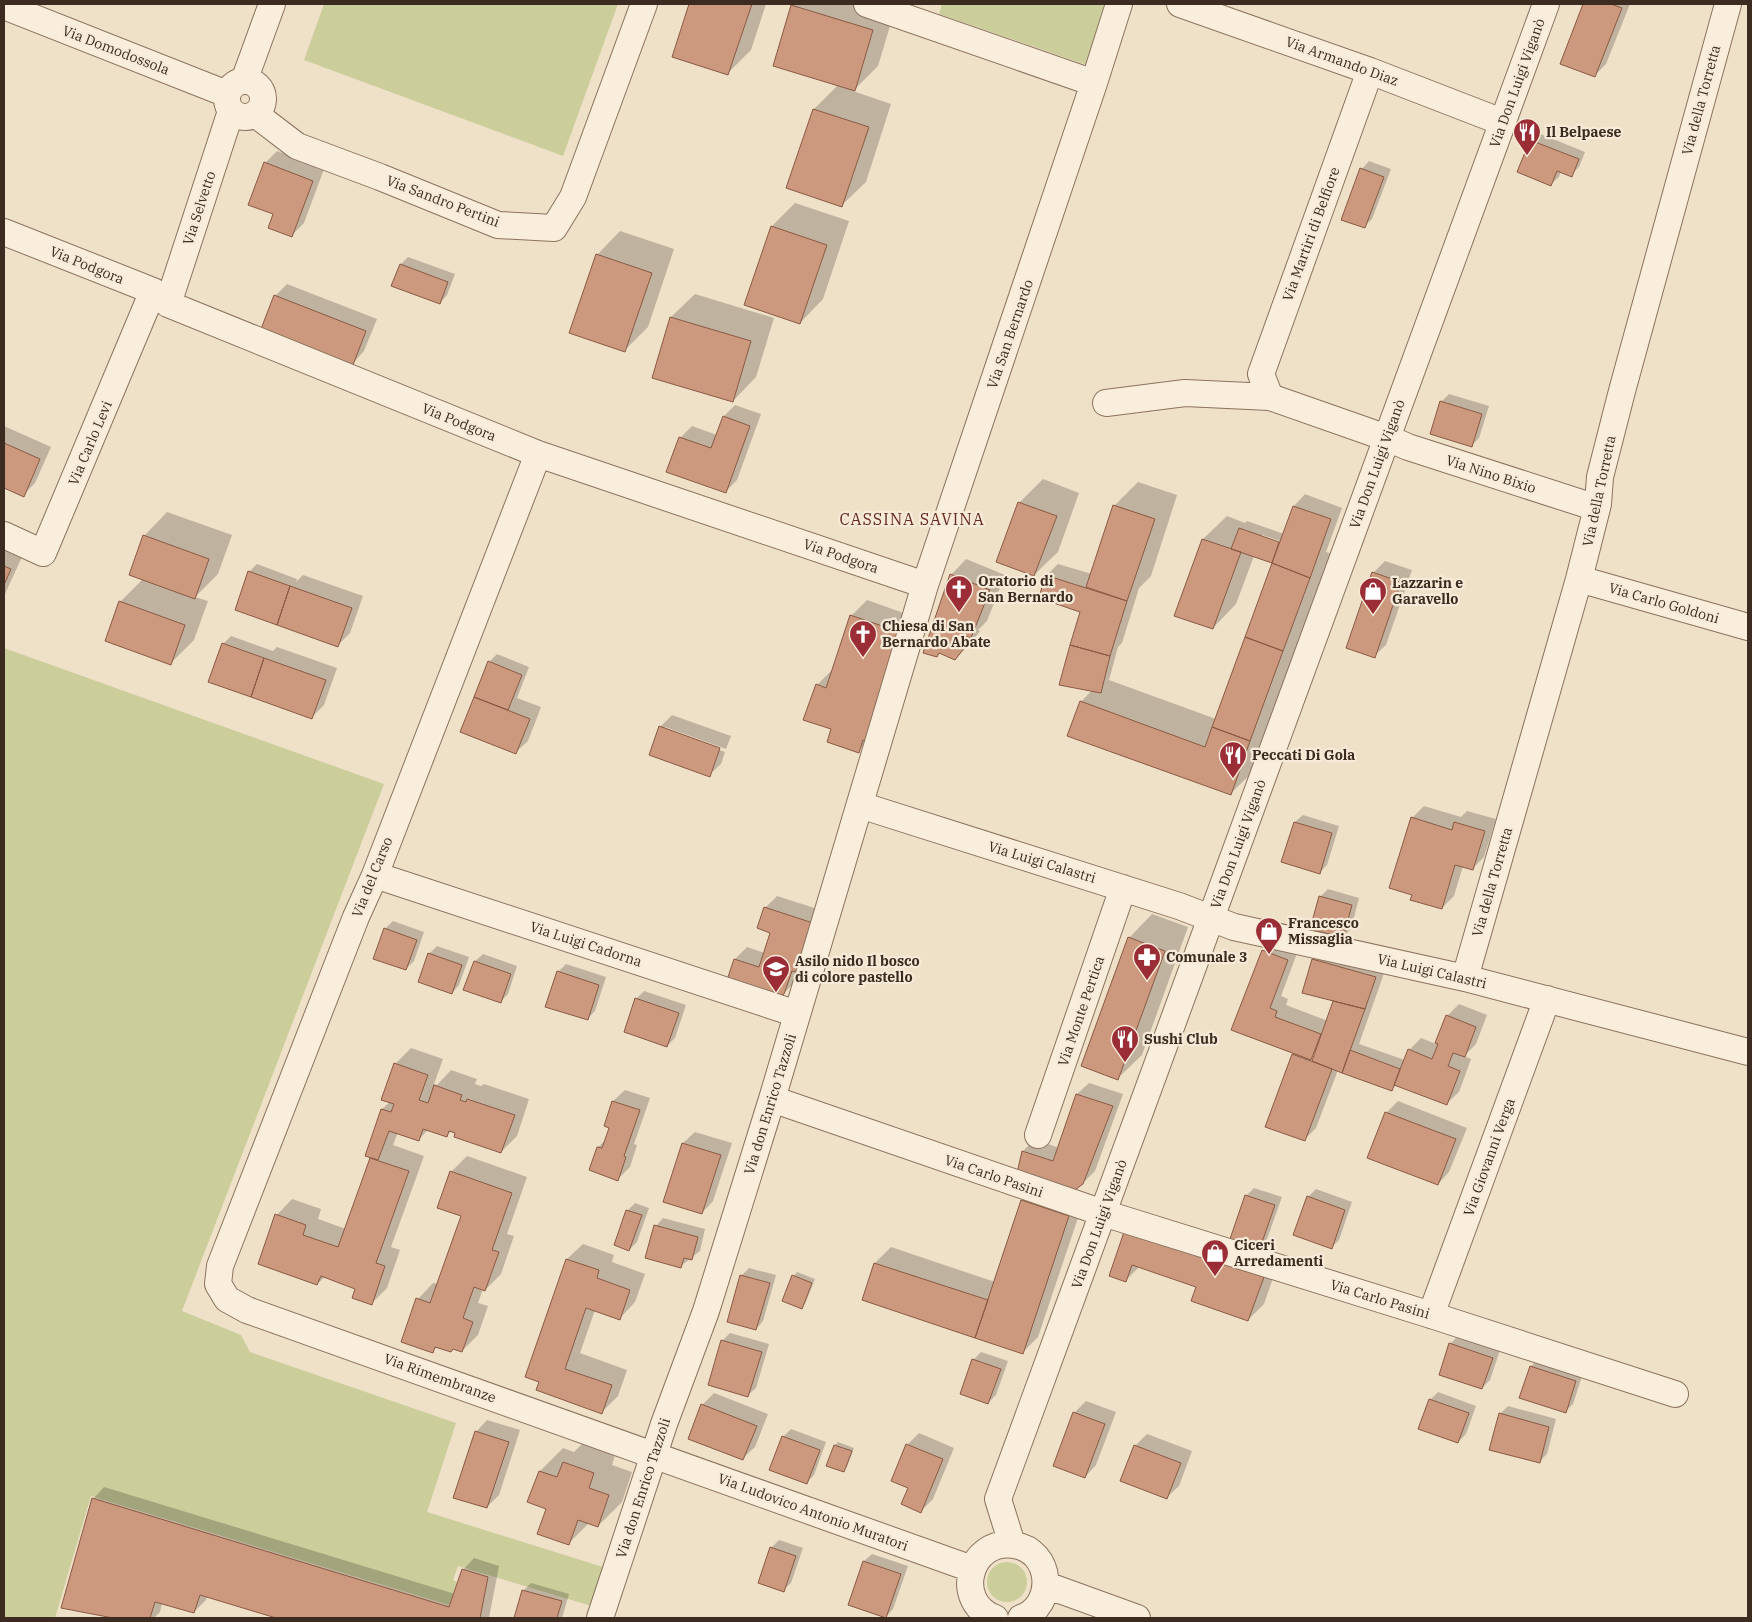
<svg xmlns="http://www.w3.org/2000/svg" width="1752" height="1622" font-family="'IBM Plex Serif',serif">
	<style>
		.green { fill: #cbcd9b }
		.shadow { fill: #0003; fill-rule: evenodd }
		.building { fill: #cc997e; stroke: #8a5943 }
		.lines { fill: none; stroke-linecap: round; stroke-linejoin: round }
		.minor-casing { stroke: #8b725d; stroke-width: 28 }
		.minor { stroke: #f9eedc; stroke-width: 26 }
		.labels { text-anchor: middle; stroke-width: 4.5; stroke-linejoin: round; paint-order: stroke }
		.street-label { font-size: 14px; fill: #3b2b20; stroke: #f6ebd8 }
		.poi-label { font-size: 14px; font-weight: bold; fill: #3b2b20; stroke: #f6ebd8; text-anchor: start }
		.quarter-label { font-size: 16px; letter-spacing: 1px; fill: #682920; stroke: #f6ebd8 }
	</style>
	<rect width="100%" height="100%" fill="#efe0c8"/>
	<path class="green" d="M324,4H618L563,156L304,60Z
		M942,4H1104L1087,65L939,14Z
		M4,648L384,784L182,1311L241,1335L250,1352L456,1423L427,1512L606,1568L595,1607L458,1566L453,1580L457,1582L449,1605L91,1496L55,1618H4Z
		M987 1582a20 20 0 1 1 40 0a20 20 0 1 1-40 0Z"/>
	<path class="shadow" d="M691,4H766L751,50L727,74L673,56Z
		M795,4H887L896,6L878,66L853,91L891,104L866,182L842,205L814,109L838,85L793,6Z
		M1585,4H1630L1606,64L1594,76L1561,63Z
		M1538,133L1585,152L1579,167L1571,175L1561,171L1559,177L1551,184L1531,141Z
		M277,151L324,169L304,223L292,235L265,163Z
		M1369,161L1391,169L1372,219L1364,227L1362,169Z
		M795,203L849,221L823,299L800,323L772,226Z
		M620,231L674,249L648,327L625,350L597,255Z
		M408,257L455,274L447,295L440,303L401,264Z
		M287,284L377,319L364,351L353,363L275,296Z
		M695,294L774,318L756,377L733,401L671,317Z
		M1449,394L1489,406L1479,438L1471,446L1441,402Z
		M735,405L761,414L737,480L726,491L680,438L692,426L717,435L724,416Z
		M4,426L51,447L35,483L23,495L4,487Z
		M1043,479L1079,493L1058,552L1034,575L1019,503Z
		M1138,482L1177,495L1151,576L1139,588L1122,643L1118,647L1109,680L1216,719L1273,563L1254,556L1236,604L1213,628L1176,615L1203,539L1227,516L1245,523L1247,521L1284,534L1294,506L1305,494L1342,508L1326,552L1333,554L1254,771L1230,794L1081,702L1092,690L1082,611L1046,576L1058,564L1092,574L1114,506ZM1262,535L1286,543L1285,546L1260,537Z
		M167,512L232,535L218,574L195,597L208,601L194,640L171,663L120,602L143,579L144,536Z
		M4,549L22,557L4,596Z
		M966,559L1005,575L987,621L978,630L980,631L971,643L955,659L951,575Z
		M1385,561L1412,570L1386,645L1374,656L1373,573Z
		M257,564L297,579L296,582L303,575L363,596L350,633L338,645L249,572Z
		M867,600L915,617L869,740L858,751L833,729L817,685L833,669L851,616Z
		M231,636L273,651L277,647L337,668L324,705L312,717L223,644Z
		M497,654L529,667L517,698L541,707L528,741L516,752L461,731L489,662Z
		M672,715L731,736L726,749L665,727V729L725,752L721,764L709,775L660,727Z
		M1424,806L1461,817L1467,811L1496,819L1484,857L1472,869L1463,866L1454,896L1442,908L1413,894L1412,818Z
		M1303,815L1339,826L1327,865L1319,873L1283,862L1295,822Z
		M1328,889L1359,898L1351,929L1343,937L1320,897Z
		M777,896L827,912L796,981L784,993L727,985L735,959L747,947L765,953L772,932L765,908Z
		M1152,914L1188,927L1142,1055L1118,1078L1129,938Z
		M393,921L424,932L414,961L406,969L385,929Z
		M1275,939L1299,948L1281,996L1288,999L1286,1005L1328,1021L1335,1000L1313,959L1325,947L1387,965L1359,1044L1405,1060L1409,1050L1421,1038L1436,1044L1447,1016L1459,1004L1487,1015L1476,1044L1464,1056L1471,1059L1459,1092L1447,1103L1397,1084L1392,1089L1338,1070L1316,1128L1304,1140L1266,1126L1293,1053L1233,1029L1263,951ZM1314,1050L1317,1051L1313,1063L1310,1062Z
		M437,946L469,957L459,985L452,993L429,954Z
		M483,954L517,966L508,994L500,1002L475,961Z
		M566,964L606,977L595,1011L587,1019L558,972Z
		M644,991L686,1005L675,1038L667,1046L625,1032L637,998Z
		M411,1048L443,1059L434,1084L437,1085L451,1070L477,1079L475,1084L481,1086L484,1084L529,1099L517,1136L501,1152L451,1131L447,1135L429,1129L418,1140L398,1132L393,1145L424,1156L391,1247L400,1250L387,1288L371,1304L357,1288L325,1277L317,1284L277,1215L292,1199L321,1209L318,1219L346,1229L372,1157L366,1155L382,1109L390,1102L395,1064Z
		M1089,1083L1123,1094L1095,1171L1083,1183L1018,1172L1023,1151L1035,1139L1059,1148L1077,1094Z
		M625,1090L650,1098L634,1144L637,1145L630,1167L618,1179L598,1147L607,1139L611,1127L605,1125L613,1101Z
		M1398,1101L1467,1128L1449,1172L1438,1184L1386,1113Z
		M695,1132L732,1143L713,1201L702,1213L665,1202L683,1143Z
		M467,1156L527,1177L507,1234L514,1236L501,1274L485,1290L483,1289L478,1303L488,1306L478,1335L462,1351L438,1346L433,1351L418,1299L433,1283L438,1284L462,1216L451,1172Z
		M1038,1185L1084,1200L1038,1337L1022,1353L863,1300L875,1263L891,1247L995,1282L1022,1201Z
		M1254,1188L1282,1197L1267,1239L1260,1247L1246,1196Z
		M1316,1189L1352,1202L1339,1240L1331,1248L1308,1197Z
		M635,1203L649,1208L637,1242L629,1250L627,1211Z
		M663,1218L705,1229L700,1251L681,1266L656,1226Z
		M1125,1233L1279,1261L1264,1304L1248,1320L1198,1286L1140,1266L1125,1281Z
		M583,1244L614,1255L612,1262L645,1274L635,1302L620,1318L595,1310L580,1353L627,1370L618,1396L602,1412L540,1381L567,1259Z
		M749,1268L776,1275L763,1321L756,1329L729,1321L742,1275Z
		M797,1272L815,1279L805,1304L802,1308L784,1300L794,1276Z
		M730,1333L769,1344L756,1388L748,1395L722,1341Z
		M1458,1336L1500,1350L1490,1380L1482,1388L1450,1344Z
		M981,1352L1008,1361L996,1395L988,1403L961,1393L974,1359Z
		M1539,1359L1583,1373L1573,1404L1565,1412L1531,1366Z
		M1438,1392L1476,1406L1466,1434L1458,1442L1430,1400Z
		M714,1393L768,1414L755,1447L743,1458L702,1405Z
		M1086,1401L1116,1412L1096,1465L1085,1477L1055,1466L1074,1413Z
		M1508,1406L1556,1419L1547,1454L1539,1462L1500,1414Z
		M487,1420L520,1430L499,1495L487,1507L476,1432Z
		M791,1429L826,1442L814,1475L806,1483L783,1437Z
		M919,1433L954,1448L933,1499L921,1511L909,1487L907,1445Z
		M1147,1434L1192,1451L1179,1486L1167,1497L1135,1446Z
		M587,1439L617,1449L612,1465L632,1472L622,1502L598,1526L589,1523L568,1544L548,1508L540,1471L563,1448L574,1452Z
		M838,1442L854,1448L847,1467L844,1471L835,1445Z
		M104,1487L455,1594L463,1570L474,1558L499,1566L489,1618H280L207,1596L206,1600L194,1612L162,1603L160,1612L154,1618H119L62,1607L93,1499Z
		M779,1540L803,1548L791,1583L783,1590L771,1548Z
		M872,1554L908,1566L893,1609L886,1617L849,1604L864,1561Z
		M531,1583L569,1594L562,1618H515L523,1591Z"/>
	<path class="building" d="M689,4H752L728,75L672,57Z
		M1583,4H1611L1622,8L1595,77L1560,64Z
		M791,5L873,30L855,91L773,66Z
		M813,109L869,127L842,207L786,188Z
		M1530,140L1579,159L1572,177L1557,171L1551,186L1517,172Z
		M264,162L313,181L292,237L268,228L273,214L248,205Z
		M1360,168L1384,177L1365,228L1341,220Z
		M771,226L827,245L800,324L744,305Z
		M596,254L652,273L625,352L569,333Z
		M400,264L448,282L440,304L391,286Z
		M274,295L366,331L353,365L261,329Z
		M670,317L751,341L733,402L652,378Z
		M1440,401L1482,414L1472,447L1430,434Z
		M723,416L750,426L726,493L666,472L679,437L711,448Z
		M4,443L40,459L24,497L4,488Z
		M1018,502L1057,516L1034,576L996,562Z
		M1113,505L1155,519L1127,601L1086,587Z
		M1293,506L1331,519L1310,578L1272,563Z
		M1239,528L1279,542L1272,563L1231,549Z
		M143,535L209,559L195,599L129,575Z
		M1202,539L1241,552L1213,629L1174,616Z
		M1272,563L1310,578L1283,651L1245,637Z
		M4,566L11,569L4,585Z
		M248,571L290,586L277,625L235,610Z
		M1372,572L1401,582L1375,658L1346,648Z
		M950,574L990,590L971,638L965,636L961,646L965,647L955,660L939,653L937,657L923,653Z
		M1045,575L1127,601L1110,656L1070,645L1080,612L1039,598Z
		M290,586L352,608L338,647L277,625Z
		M119,601L185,625L171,665L105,641Z
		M850,615L900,632L874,709L883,712L872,743L863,740L859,753L827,742L831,729L803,720L816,684L826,688Z
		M1245,637L1283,651L1250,741L1212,727Z
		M222,643L264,658L251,697L208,682Z
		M1070,645L1110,656L1101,693L1059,685Z
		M264,658L326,680L312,719L251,697Z
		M488,661L522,675L508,710L474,697Z
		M474,697L530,719L516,754L460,732Z
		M1080,701L1205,747L1212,727L1250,741L1231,795L1067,736Z
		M659,726L720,748L710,777L649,755Z
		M1411,817L1452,830L1454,822L1485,831L1473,870L1455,865L1442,909L1410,900L1412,895L1389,888Z
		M1294,822L1332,833L1320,874L1281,862Z
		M1319,896L1352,905L1343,938L1310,929Z
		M764,907L816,924L800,973L792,971L784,994L771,1001L725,986L734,959L759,967L770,933L757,928Z
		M384,928L417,940L406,970L373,959Z
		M1128,937L1165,951L1118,1080L1081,1066Z
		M1262,950L1288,960L1270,1008L1277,1011L1275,1017L1321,1034L1311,1060L1231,1030Z
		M428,953L462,965L452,994L418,982Z
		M1312,959L1376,977L1365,1009L1302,993Z
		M474,961L511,974L501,1003L463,990Z
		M557,971L599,985L588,1020L545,1007Z
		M635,998L679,1013L667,1047L624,1032Z
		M1333,1001L1365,1009L1342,1073L1312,1061Z
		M1446,1015L1476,1027L1465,1057L1453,1053L1448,1066L1460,1071L1447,1105L1394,1085L1408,1049L1432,1059L1438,1044L1435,1043Z
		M1350,1050L1400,1069L1392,1091L1342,1073Z
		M1292,1054L1332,1069L1305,1141L1265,1127Z
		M394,1063L428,1075L419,1100L428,1103L434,1085L462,1095L460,1100L466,1102L467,1099L515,1115L501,1153L454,1137L455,1133L449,1131L447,1137L423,1129L419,1141L389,1131L378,1160L365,1156L381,1109L391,1112L394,1104L381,1100Z
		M1076,1094L1113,1106L1083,1184L1072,1192L1017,1173L1022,1151L1053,1161Z
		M612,1101L640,1110L624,1156L626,1157L618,1181L589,1170L597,1147L602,1148L609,1128L604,1126Z
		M1385,1112L1456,1139L1438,1185L1367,1158Z
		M682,1143L721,1155L702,1214L663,1202Z
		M370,1158L409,1171L376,1263L385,1266L372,1305L352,1298L355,1289L334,1281L321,1276L317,1285L258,1264L275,1214L306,1225L303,1235L338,1247Z
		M450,1171L512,1193L492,1250L499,1252L485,1291L474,1287L463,1318L473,1322L462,1352L453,1349L451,1352L435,1347L433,1353L401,1342L416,1298L430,1303L461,1216L437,1208Z
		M1245,1195L1275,1205L1260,1248L1230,1239Z
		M1307,1196L1345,1210L1332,1249L1293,1235Z
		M1021,1200L1069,1216L1023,1354L975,1338Z
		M626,1210L642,1215L629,1251L614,1245Z
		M654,1225L698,1237L692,1260L684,1258L681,1268L645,1258Z
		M1133,1231L1264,1277L1248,1321L1191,1301L1196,1287L1132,1265L1126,1282L1109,1276L1124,1232Z
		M566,1259L599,1270L597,1278L630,1290L620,1320L586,1308L565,1369L612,1385L602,1414L536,1390L539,1382L525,1377Z
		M874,1263L988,1300L975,1338L862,1300Z
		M740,1275L770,1283L756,1330L727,1322Z
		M792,1275L812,1283L802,1309L782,1301Z
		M721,1340L762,1352L748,1397L708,1385Z
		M1449,1343L1493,1358L1482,1389L1439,1375Z
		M972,1359L1001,1369L988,1404L960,1394Z
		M1530,1366L1576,1381L1566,1413L1519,1398Z
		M1429,1399L1469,1413L1458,1443L1418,1429Z
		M701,1404L757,1426L743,1460L688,1439Z
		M1073,1412L1105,1424L1085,1478L1053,1466Z
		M1499,1413L1549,1427L1540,1463L1489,1450Z
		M475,1431L509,1442L487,1508L453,1498Z
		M782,1436L820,1450L807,1484L769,1470Z
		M906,1444L943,1459L921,1513L901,1504L908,1488L891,1481Z
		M834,1445L852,1451L844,1472L826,1466Z
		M1134,1445L1181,1463L1167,1499L1120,1481Z
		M563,1462L594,1473L589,1488L609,1495L598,1527L578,1520L569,1545L537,1534L546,1509L527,1502L539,1471L557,1477Z
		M92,1498L449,1607L462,1569L488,1577L480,1618H276L200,1595L194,1613L155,1602L150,1618H113L61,1608Z
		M770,1547L796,1556L784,1592L758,1583Z
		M863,1561L901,1574L886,1618L848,1605Z
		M522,1590L562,1601L557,1618H514Z"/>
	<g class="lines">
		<g class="minor-casing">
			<path id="minor" d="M867,4L1094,83
				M1180,4L1370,71L1502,122
				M4,6L227,94
				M244,81L272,4
				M227 99a18 18 0 1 1 36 0a18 18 0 1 1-36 0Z
				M255,114L297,146L380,177L498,225L554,228L573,197L644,4
				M4,232L153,291L168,304L538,454L925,585
				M168,304L231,111
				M1270,397L1261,374L1370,71
				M1106,403L1185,393L1270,397L1387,438L1408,447L1597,508
				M538,454L375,875L356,917L220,1266L218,1284L227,1299L247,1310L972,1569
				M4,535L43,553L153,291
				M1579,579L1748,627
				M860,805L1179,906L1234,927L1465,978L1748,1052
				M375,875L797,1014
				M1465,978L1579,579L1598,504L1600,477L1622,391L1728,4
				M772,1099L1103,1213L1431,1315L1675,1394
				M1038,1135L1123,888
				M1431,1315L1547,999
				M1012,1544L998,1499L1546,4
				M1046,1585L1137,1618
				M600,1618L664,1424L706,1311L772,1099L925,585L1094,83L1119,4
				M995,1618C952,1602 969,1538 1014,1545C1052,1550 1057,1605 1021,1618"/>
		</g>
		<use href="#minor" class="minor"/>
	</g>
	<defs>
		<g id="restaurant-pin" transform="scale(1.4375)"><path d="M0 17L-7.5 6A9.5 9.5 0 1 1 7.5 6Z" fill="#9a2d36" stroke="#f6ebd8"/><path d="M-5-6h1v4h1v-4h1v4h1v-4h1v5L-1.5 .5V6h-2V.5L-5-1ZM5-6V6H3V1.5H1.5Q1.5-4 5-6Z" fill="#fff"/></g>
		<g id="church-pin" transform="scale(1.4375)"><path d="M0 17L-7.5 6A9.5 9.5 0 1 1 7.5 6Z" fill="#9a2d36" stroke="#f6ebd8"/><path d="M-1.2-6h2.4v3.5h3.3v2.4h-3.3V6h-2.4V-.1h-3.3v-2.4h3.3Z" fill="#fff"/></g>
		<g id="shop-pin" transform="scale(1.4375)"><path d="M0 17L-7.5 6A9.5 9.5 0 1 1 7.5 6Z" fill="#9a2d36" stroke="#f6ebd8"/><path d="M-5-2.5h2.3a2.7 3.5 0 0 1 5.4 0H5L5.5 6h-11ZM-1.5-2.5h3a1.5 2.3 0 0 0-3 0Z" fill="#fff"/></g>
		<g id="pharmacy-pin" transform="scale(1.4375)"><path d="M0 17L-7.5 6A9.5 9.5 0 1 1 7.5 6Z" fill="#9a2d36" stroke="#f6ebd8"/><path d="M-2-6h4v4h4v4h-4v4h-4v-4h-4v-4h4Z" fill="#fff"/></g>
		<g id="school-pin" transform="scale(1.4375)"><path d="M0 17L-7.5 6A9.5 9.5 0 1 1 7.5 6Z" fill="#9a2d36" stroke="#f6ebd8"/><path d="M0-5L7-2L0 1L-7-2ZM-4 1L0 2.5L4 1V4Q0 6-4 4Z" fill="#fff"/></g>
	</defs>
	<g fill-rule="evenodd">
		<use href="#restaurant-pin" x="1527" y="132"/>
		<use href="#church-pin" x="959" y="589"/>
		<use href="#shop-pin" x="1373" y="591"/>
		<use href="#church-pin" x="863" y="634"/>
		<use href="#restaurant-pin" x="1233" y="755"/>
		<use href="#shop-pin" x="1269" y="931"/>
		<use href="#pharmacy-pin" x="1147" y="957"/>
		<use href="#school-pin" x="776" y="969"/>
		<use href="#restaurant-pin" x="1125" y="1039"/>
		<use href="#shop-pin" x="1215" y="1253"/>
	</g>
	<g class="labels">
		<g class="street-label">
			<text transform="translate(116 50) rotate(21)" y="5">Via Domodossola</text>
			<text transform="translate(1342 61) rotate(20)" y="5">Via Armando Diaz</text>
			<text transform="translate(1517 83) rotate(-70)" y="5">Via Don Luigi Viganò</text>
			<text transform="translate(1701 100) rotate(-75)" y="5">Via della Torretta</text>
			<text transform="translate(443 201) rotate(21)" y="5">Via Sandro Pertini</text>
			<text transform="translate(199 208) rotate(-72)" y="5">Via Selvetto</text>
			<text transform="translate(1311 234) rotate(-70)" y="5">Via Martiri di Belfiore</text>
			<text transform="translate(87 265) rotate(22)" y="5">Via Podgora</text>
			<text transform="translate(1010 334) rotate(-71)" y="5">Via San Bernardo</text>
			<text transform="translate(459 422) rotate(22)" y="5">Via Podgora</text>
			<text transform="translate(90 443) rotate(-67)" y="5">Via Carlo Levi</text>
			<text transform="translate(1377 464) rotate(-70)" y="5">Via Don Luigi Viganò</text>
			<text transform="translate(1491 474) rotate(18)" y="5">Via Nino Bixio</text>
			<text transform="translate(1599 491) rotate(-78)" y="5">Via della Torretta</text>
			<text transform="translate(841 556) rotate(19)" y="5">Via Podgora</text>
			<text transform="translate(1664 603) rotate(16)" y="5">Via Carlo Goldoni</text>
			<text transform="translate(1238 844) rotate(-70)" y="5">Via Don Luigi Viganò</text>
			<text transform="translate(1042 862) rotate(17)" y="5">Via Luigi Calastri</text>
			<text transform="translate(372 877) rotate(-68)" y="5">Via del Carso</text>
			<text transform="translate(1492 882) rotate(-74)" y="5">Via della Torretta</text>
			<text transform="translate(586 944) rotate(18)" y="5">Via Luigi Cadorna</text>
			<text transform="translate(1432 971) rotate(13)" y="5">Via Luigi Calastri</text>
			<text transform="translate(1081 1011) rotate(-71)" y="5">Via Monte Pertica</text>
			<text transform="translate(770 1104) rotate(-73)" y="5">Via don Enrico Tazzoli</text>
			<text transform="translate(1489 1157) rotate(-70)" y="5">Via Giovanni Verga</text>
			<text transform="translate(994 1176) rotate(19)" y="5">Via Carlo Pasini</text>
			<text transform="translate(1099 1224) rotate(-70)" y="5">Via Don Luigi Viganò</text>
			<text transform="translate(1380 1299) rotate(17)" y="5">Via Carlo Pasini</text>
			<text transform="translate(440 1378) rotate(20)" y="5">Via Rimembranze</text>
			<text transform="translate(643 1488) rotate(-72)" y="5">Via don Enrico Tazzoli</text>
			<text transform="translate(813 1512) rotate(20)" y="5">Via Ludovico Antonio Muratori</text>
		</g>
		<g class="poi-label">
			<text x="1546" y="137">Il Belpaese</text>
			<text x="978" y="586">Oratorio di<tspan x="978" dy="16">San Bernardo</tspan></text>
			<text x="1392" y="588">Lazzarin e<tspan x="1392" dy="16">Garavello</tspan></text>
			<text x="882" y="631">Chiesa di San<tspan x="882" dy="16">Bernardo Abate</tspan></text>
			<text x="1252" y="760">Peccati Di Gola</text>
			<text x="1288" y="928">Francesco<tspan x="1288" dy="16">Missaglia</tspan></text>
			<text x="1166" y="962">Comunale 3</text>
			<text x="795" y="966">Asilo nido Il bosco<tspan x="795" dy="16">di colore pastello</tspan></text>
			<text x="1144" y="1044">Sushi Club</text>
			<text x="1234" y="1250">Ciceri<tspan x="1234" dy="16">Arredamenti</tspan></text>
		</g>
		<g class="quarter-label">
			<text x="912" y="525">CASSINA SAVINA</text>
		</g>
	</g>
	<rect width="1752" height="1622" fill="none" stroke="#3b2b20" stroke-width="10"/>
</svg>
